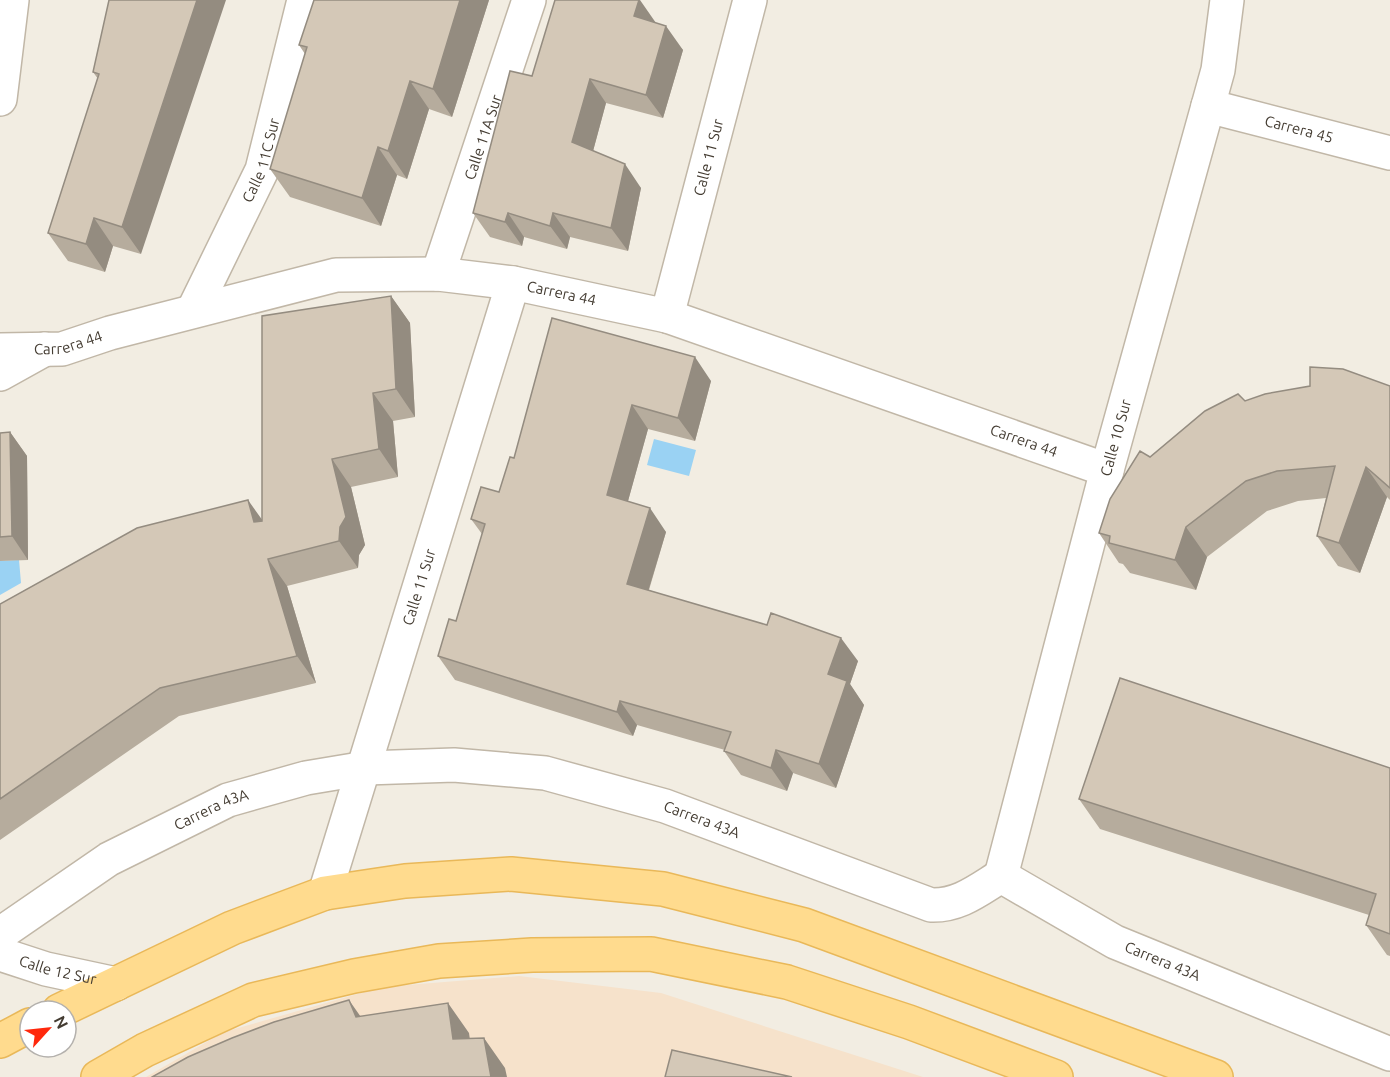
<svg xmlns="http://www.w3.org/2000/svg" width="1390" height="1077" font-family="Ubuntu,sans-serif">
<rect width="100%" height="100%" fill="#f2ede2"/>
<!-- commercial -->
<path fill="#f6e2cb" d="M 519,976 L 661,993 L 923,1077 L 146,1077 L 224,1032 L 382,987 Z"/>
<!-- water -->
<path fill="#9ad2f3" d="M 654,439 L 696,450 L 689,476 L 647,465 Z
M 19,560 L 21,583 L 0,595 L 0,561 Z"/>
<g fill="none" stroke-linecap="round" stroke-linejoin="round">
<!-- minor casing -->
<g stroke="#c1b7a7" stroke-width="36">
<g id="minor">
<path id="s1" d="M 1208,106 L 1390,153"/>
<path id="s2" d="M 438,274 L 529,0"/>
<path id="s3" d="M 193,311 L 262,170 L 304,0"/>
<path id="s4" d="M 667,316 L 750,0"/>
<path id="s5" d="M 0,350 L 62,349 L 110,333 L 336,275 L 438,274 L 513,283 L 667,316 L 1107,470"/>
<path id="s6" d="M 1001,876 L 1107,470 L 1218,70 L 1227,0"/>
<path id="s7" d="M 1001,876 L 1115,942 L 1390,1054"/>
<path id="s8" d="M 325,893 L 513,283"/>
<path id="s9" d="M 0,934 L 109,859 L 228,800 L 306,778 L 366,768 L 454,765 L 545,773 L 665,806 L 931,905 C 959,906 978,890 1001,876"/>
</g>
</g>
<!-- tertiary casing -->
<g stroke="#c1b7a7" stroke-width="36">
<g id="tertiary">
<path d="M 0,99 L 12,0"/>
<path d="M 0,374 L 45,349"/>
<path id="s10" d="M 0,954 L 46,969 L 116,984"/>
</g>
</g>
<!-- primary casing -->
<g stroke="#e9b859" stroke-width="36">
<path id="primary" d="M 59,1011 L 232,928 L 325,893 L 405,881 L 511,874 L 663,889 L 804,925 L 1216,1077
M 0,1041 L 30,1025
M 98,1077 L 145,1050 L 253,1000 L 354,976 L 439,961 L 532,955 L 651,954 L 787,982 L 909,1022 L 1056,1077"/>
</g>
<!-- minor -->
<use href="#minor" stroke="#fff" stroke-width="33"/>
<!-- tertiary -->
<use href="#tertiary" stroke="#fff" stroke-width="33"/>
<!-- primary -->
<use href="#primary" stroke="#ffdb8e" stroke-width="33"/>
</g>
<!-- wall -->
<path fill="#b6ac9d" d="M 109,0 L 141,254 L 113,246 L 105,272 L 68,261 L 48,233 L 98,79 L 93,72 Z
M 489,0 L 452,117 L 429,109 L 407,179 L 397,175 L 381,226 L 290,197 L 270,169 L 305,54 L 299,45 Z
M 656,23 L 683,50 L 663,118 L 606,103 L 593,151 L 641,188 L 628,251 L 570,237 L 567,249 L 524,237 L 522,246 L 490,237 L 473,213 L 532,76 Z
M 391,296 L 410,323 L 415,417 L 393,421 L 398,477 L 351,487 L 365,545 L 359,555 L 358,568 L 287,586 L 316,683 L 179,716 L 0,840 L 0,604 L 262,519 Z
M 552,318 L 711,381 L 695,441 L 648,429 L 628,501 L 666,532 L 649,590 L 858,661 L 850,684 L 864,705 L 836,788 L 793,773 L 787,791 L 741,775 L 724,751 L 725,750 L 637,725 L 633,736 L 455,680 L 438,656 L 456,621 L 482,534 L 471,519 L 499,492 L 514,458 Z
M 1390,386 L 1390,500 L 1387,497 L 1360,573 L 1338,566 L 1317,536 L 1326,498 L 1298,501 L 1267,511 L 1207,557 L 1196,590 L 1130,573 L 1123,564 L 1119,563 L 1099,533 L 1150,457 L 1245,401 Z
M 10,432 L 27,456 L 28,560 L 0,561 L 0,433 Z
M 1390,768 L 1390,956 L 1387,955 L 1366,925 L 1369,915 L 1100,829 L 1079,799 Z"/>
<!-- shaded-wall -->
<path fill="#948c80" d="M 197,0 L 226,0 L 141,254 L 122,227 Z
M 460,0 L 489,0 L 452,117 L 433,89 Z
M 639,0 L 640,0 L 656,23 L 651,40 L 634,16 Z
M 666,26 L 683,50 L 663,118 L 646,95 Z
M 590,79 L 606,103 L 589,166 L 572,142 Z
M 410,81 L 429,109 L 407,179 L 388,151 Z
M 378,147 L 397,175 L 381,226 L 362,198 Z
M 625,164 L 641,188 L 628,251 L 611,228 Z
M 508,213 L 524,237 L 522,246 L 505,222 Z
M 553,213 L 570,237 L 567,249 L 550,226 Z
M 94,218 L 113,246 L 105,272 L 86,244 Z
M 391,296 L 410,323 L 415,417 L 396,389 Z
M 695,357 L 711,381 L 695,441 L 678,418 Z
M 373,393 L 393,421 L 398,477 L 379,449 Z
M 632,405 L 648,429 L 623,519 L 607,495 Z
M 10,432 L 27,456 L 28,560 L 12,536 Z
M 332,459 L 351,487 L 365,545 L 359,555 L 358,568 L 339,541 Z
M 1366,467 L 1387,497 L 1360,573 L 1339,543 Z
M 248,500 L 268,528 L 254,522 Z
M 650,508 L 666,532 L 643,608 L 627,584 Z
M 1186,527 L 1207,557 L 1196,590 L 1175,560 Z
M 268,559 L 287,586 L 316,683 L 297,656 Z
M 841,638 L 858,661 L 850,684 L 864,705 L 836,788 L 819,764 L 828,674 Z
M 620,701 L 637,725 L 633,736 L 617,712 Z
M 776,750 L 793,773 L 787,791 L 771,768 Z
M 349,1000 L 370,1030 L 356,1017 Z
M 448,1003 L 469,1033 L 474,1069 L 453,1039 Z
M 484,1038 L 505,1068 L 507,1077 L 491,1077 Z"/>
<!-- building -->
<path fill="#d4c8b7" stroke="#948c80" stroke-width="1.5" d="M 109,0 L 197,0 L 122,227 L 94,218 L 86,244 L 48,233 L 99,74 L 93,72 Z
M 314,0 L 460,0 L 433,89 L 410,81 L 388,151 L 378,147 L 362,198 L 270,169 L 307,47 L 299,45 Z
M 555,0 L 639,0 L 634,16 L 666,26 L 646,95 L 590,79 L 572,142 L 625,164 L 611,228 L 553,213 L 550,226 L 508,213 L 505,222 L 473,213 L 510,71 L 532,76 Z
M 391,296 L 396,389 L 373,393 L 379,449 L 332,459 L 346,517 L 340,527 L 339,541 L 268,559 L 297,656 L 160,688 L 0,799 L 0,604 L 137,528 L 248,500 L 254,522 L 262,521 L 262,316 Z
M 552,318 L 695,357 L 678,418 L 632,405 L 607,495 L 650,508 L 627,584 L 767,625 L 771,613 L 841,638 L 828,674 L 847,681 L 819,764 L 776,750 L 771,768 L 724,751 L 731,732 L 620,701 L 617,712 L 438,656 L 449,619 L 456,621 L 485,524 L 471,519 L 481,487 L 499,492 L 510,457 L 514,458 Z
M 1310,367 L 1343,369 L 1390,386 L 1390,488 L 1366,467 L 1339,543 L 1317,536 L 1335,466 L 1277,471 L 1246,481 L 1186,527 L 1175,560 L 1109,543 L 1110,536 L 1099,533 L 1110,499 L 1140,451 L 1150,457 L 1205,411 L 1238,394 L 1245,401 L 1265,394 L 1310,386 Z
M 10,432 L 12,536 L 0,537 L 0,433 Z
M 1120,678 L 1390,768 L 1390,934 L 1366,925 L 1376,894 L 1079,799 Z
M 349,1000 L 356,1017 L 448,1003 L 453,1039 L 484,1038 L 491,1077 L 152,1077 L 188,1057 L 232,1038 L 274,1022 Z
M 672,1050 L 792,1077 L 665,1077 Z"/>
<g text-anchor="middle" stroke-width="6" stroke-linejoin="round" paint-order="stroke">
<!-- street labels -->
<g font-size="15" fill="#443c32" stroke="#fff">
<text dy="5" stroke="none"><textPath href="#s1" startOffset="94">Carrera 45</textPath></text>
<text dy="5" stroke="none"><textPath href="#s2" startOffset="144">Calle 11A Sur</textPath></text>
<text dy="5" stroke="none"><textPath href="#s4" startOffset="164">Calle 11 Sur</textPath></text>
<text dy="5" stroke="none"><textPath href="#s3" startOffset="166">Calle 11C Sur</textPath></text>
<text dy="5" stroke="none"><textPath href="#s5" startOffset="573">Carrera 44</textPath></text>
<text dy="5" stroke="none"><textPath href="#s5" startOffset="69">Carrera 44</textPath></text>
<text dy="5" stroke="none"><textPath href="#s6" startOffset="453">Calle 10 Sur</textPath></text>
<text dy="5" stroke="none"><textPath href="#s5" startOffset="1059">Carrera 44</textPath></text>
<text dy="5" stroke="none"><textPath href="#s8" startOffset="320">Calle 11 Sur</textPath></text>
<text dy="5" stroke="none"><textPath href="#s9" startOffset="246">Carrera 43A</textPath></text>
<text dy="5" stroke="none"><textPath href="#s9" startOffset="750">Carrera 43A</textPath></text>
<text dy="5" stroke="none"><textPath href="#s7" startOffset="183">Carrera 43A</textPath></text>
<text dy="5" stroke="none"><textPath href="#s10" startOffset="60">Calle 12 Sur</textPath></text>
</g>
</g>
<!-- north arrow -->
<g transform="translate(48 1029) rotate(63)"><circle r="28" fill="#ffffff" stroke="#b4b1ad" stroke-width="1.5"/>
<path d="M0-4.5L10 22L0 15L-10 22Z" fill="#ff280c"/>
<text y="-9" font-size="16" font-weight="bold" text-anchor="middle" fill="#443c32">N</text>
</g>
</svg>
